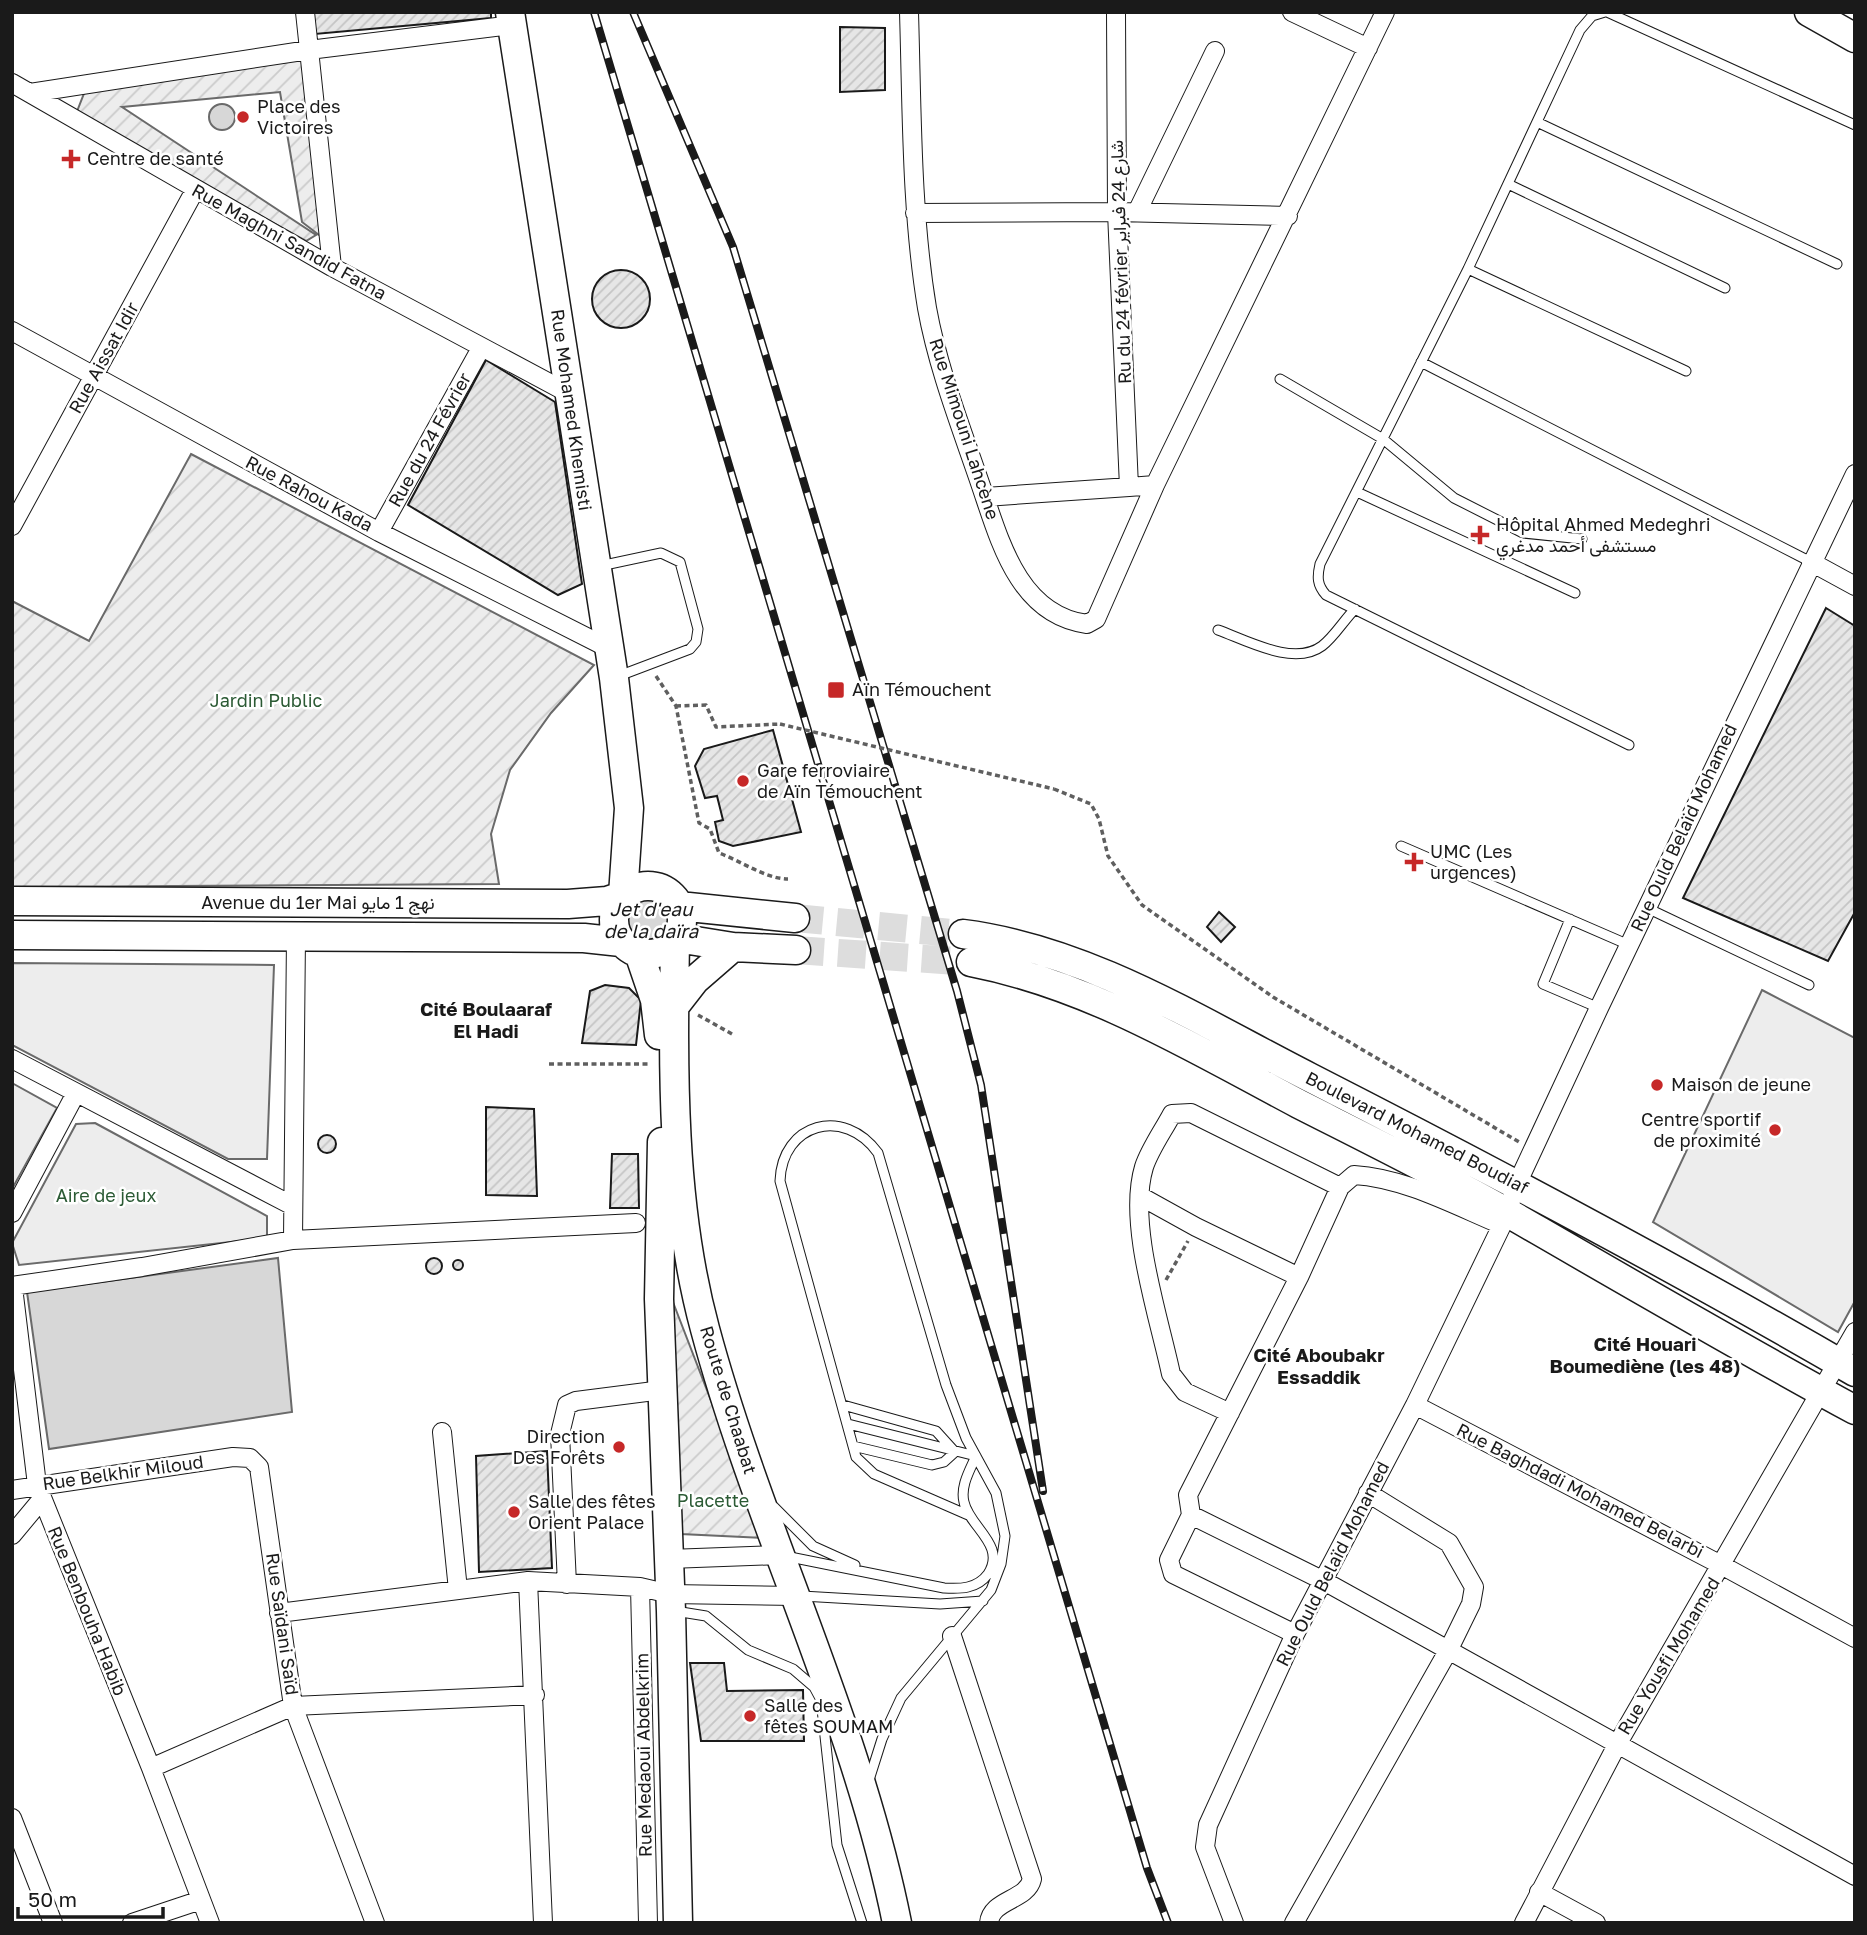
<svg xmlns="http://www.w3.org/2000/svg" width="1867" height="1935" font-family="'Golos Text',Vazirmatn,sans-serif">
<defs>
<pattern id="garden-furrows" width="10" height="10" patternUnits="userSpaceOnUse" patternTransform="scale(1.75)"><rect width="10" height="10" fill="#ededed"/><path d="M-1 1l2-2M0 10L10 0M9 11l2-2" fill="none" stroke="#cbcbcb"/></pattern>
<pattern id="building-hatch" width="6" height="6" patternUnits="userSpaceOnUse" patternTransform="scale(1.75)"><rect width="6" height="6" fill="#e6e6e6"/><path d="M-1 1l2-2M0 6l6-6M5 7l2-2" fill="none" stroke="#c5c5c5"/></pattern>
</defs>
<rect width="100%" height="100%" fill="#fff"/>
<!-- built -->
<path fill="#ededed" stroke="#6a6a6a" stroke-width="2" d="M 12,963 L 274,965 L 267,1159 L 228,1159 L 12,1045 Z
M 1762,990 L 1855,1038 L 1855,1301 L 1838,1332 L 1653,1222 Z
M 12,1083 L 57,1108 L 12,1189 Z
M 95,1123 L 267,1216 L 267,1238 L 19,1265 L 12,1243 L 76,1124 Z"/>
<!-- garden -->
<path fill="url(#garden-furrows)" stroke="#6a6a6a" stroke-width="2" d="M 305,55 L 325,233 L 319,235 L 302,222 L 280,92 L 122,107 L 316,235 L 306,241 L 76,114 L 85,91 Z
M 191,454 L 594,665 L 551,713 L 510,770 L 491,834 L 499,884 L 12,887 L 12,601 L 89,641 Z
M 671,1297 L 764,1538 L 681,1534 Z"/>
<!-- water -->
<path fill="#d7d7d7" stroke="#6a6a6a" stroke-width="2" d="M209 117a13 13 0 1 1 26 0a13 13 0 1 1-26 0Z
M625 919a26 26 0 1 1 52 0a26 26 0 1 1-52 0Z
M 278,1258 L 292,1412 L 49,1449 L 27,1292 Z"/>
<!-- building -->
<path fill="url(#building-hatch)" stroke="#1a1a1a" stroke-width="2" d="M 313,12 L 491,12 L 491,18 L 315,34 Z
M 840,27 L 885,28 L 885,90 L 840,92 Z
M592 299a29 29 0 1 1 58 0a29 29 0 1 1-58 0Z
M 486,360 L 555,402 L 582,584 L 558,595 L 408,505 Z
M 1826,608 L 1855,626 L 1855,912 L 1828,961 L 1683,898 Z
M 773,730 L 801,832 L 733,846 L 719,841 L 715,822 L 723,820 L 717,796 L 705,798 L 695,766 L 704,749 Z
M 1219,912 L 1235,927 L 1221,942 L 1207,927 Z
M 605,985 L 629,988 L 641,1000 L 636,1045 L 582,1043 L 590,991 Z
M 486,1107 L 534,1109 L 537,1196 L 486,1195 Z
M318 1144a9 9 0 1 1 18 0a9 9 0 1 1-18 0Z
M 612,1154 L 638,1154 L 639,1208 L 610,1208 Z
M426 1266a8 8 0 1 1 16 0a8 8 0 1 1-16 0Z
M453 1265a5 5 0 1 1 10 0a5 5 0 1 1-10 0Z
M 547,1451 L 552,1568 L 479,1572 L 476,1456 Z
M 690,1663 L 724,1663 L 727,1691 L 803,1690 L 804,1741 L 701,1741 Z"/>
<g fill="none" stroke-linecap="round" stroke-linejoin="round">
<!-- primary-tunnel -->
<path stroke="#ddd" stroke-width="28" stroke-dasharray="28 14" stroke-linecap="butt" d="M 795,918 L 963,934
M 796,950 L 971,962"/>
<!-- lane casing -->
<g stroke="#1a1a1a" stroke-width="11">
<path id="lane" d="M 1605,12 L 1592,16 L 1580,30 L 1468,269 L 1320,564 C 1317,577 1317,585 1326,595 L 1629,745
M 1607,12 L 1855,125
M 1539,123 L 1837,264
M 1508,184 L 1725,288
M 1468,269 L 1686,371
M 1421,362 L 1811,562
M 1280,379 L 1383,439 L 1454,498 L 1523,533 L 1582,539
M 1357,492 L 1575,593
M 600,566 L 661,553 L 680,562 L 698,629 L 696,642 L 690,649 L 616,677
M 1218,630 C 1246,640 1294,667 1322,646 C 1334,637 1344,620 1355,609
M 1401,846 L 1629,945
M 1647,908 L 1809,985
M 1570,919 L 1543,984 L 1599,1008
M 843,1405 L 936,1431 L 955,1452 L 944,1462 L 932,1465 L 853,1446
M 848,1424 L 976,1456
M 774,1507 L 813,1546 L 855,1565
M 785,1556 L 944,1588 C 960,1589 977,1589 988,1574 C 1007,1545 969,1527 964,1502 C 960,1486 970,1470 976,1456
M 802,1596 L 940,1604 L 983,1601
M 675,1611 L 706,1616 L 748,1650 L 793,1669 L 814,1687 L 821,1700 L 837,1845 L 862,1923
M 869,1780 L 882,1739 L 901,1698 L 991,1590 L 1001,1564 L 1005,1536 L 996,1493 L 966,1438 L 946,1385 L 878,1153 C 844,1106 782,1123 780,1181 L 856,1457 L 874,1474 L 968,1515"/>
</g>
<!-- street casing -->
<g stroke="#1a1a1a" stroke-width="20">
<path id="street" d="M 305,12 L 332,267
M 909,12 C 912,111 911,211 927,308 C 938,369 961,427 981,486 C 1000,542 1019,615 1087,624 L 1096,619 L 1155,485 L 1385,12
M 1116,12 L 1117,212 L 1129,487 L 1155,485
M 1292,12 L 1368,48
M 12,83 L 332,267 L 570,394
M 30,93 L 309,50 L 512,25
M 1137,212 L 1215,51
M 915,213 L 1117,212 L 1288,216
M 12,331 L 379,532 L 610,649
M 985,497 L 1129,487
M 12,526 L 195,190
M 379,532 L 481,348
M 1811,562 L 1855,586
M 12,1059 L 293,1206
M 1140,1196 L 1196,1227 L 1299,1277
M 12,1213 L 76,1093
M 293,1240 L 296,936
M 12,1286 L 142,1267 L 293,1240 L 636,1223
M 13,1287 L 37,1485 L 151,1768 L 210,1923
M 1415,1405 L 1723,1566 L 1855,1638
M 1230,1413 L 1185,1392 L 1171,1374 C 1159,1317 1127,1223 1144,1167 C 1150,1149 1163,1131 1172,1114 L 1191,1113 L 1340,1187 L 1354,1175 C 1405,1178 1456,1206 1502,1225
M 442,1432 L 458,1590
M 12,1490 L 233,1457 L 250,1458 L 259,1467 L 293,1706 L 375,1923
M 1191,1515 L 1322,1580 L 1855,1876
M 12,1535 L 42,1499
M 669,1559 L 780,1555
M 528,1581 L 543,1923
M 567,1584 L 560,1434 L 567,1405 L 576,1401 L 662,1390
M 640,1587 L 648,1923
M 279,1613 L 528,1581 L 640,1587 L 670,1594 L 796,1596
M 1295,1634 L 1173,1574 L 1169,1560 L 1191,1515 L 1188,1495 L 1299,1277 L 1340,1187
M 952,1636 L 1032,1879 C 1027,1901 991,1899 989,1923
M 151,1768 L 293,1706 L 535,1695
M 12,1818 L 53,1923
M 1539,1892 L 1596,1923
M 132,1923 L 201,1900
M 1234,1923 L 1205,1847 L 1208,1825 L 1295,1634 L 1415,1405 L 1502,1225 L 1517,1184 L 1599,1008 L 1855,474
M 1294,1923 L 1448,1651 L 1471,1604 L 1474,1587 L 1449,1543 L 1368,1493
M 1524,1923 L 1618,1743 L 1855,1332"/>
</g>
<!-- primary casing -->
<g stroke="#1a1a1a" stroke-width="31">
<path id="primary" d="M 510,12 L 614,678 L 629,808 L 623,895
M 1809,12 L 1855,38
M614 920a34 34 0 1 1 68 0a34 34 0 1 1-68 0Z
M 12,901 L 568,904 L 607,901 L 622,896
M 679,906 L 795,918
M 963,934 C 1088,950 1199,1021 1309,1077 C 1493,1171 1676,1268 1855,1372
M 12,935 L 584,938 L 621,942
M 677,938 L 733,947 L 796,950
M 675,940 C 673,1069 671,1204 705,1329 C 759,1530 856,1718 897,1923
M 639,953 L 655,1000 L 659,1035
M 971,962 C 1090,985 1193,1048 1299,1104 C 1370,1140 1441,1175 1510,1214 C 1624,1280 1739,1347 1855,1410
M 674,1007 L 695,980 L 733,947
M 662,1142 L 659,1299 L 671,1611 L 678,1923"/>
</g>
<!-- path -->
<path stroke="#5f5f5f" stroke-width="3.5" stroke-dasharray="5 3.5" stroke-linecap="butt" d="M 656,676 L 676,706 L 699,823 L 710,829 L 719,853 C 741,861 766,879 788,879
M 676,706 L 706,705 L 716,727 L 780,724
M 1054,789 L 1091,804 L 1099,819 L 1108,856 L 1142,905 L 1273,997 L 1519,1142
M 698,1015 L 732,1034
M 549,1064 L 651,1064
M 1166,1280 L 1188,1241"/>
<!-- lane -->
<use href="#lane" stroke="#fff" stroke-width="9"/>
<!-- street -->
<use href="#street" stroke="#fff" stroke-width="18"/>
<!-- primary -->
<use href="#primary" stroke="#fff" stroke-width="28"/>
<!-- rail casing -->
<g stroke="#1a1a1a" stroke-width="8">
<path id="rail" d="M 594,12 L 1147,1868 L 1168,1923
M 633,12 L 733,247 L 957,991 L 981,1085 L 1043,1491"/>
</g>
<!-- rail -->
<use href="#rail" stroke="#fff" stroke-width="5" stroke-dasharray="16" stroke-linecap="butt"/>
<!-- path-bridge -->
<path stroke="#5f5f5f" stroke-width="3.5" stroke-dasharray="5 3.5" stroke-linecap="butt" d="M 780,724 L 1054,789"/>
</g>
<!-- markers -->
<g fill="#c62828" stroke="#fff" stroke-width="2.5">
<circle cx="243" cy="117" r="7"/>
<path d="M67.5 148.5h7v7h7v7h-7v7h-7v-7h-7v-7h7z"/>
<path d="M1476.5 524.5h7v7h7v7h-7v7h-7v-7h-7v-7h7z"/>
<rect x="827" y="681" width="18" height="18" rx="3.5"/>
<circle cx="743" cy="781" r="7"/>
<path d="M1410.5 851.5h7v7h7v7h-7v7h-7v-7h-7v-7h7z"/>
<circle cx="1657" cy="1085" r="7"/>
<circle cx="1775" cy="1130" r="7"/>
<circle cx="619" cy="1447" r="7"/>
<circle cx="514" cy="1512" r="7"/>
<circle cx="750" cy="1716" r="7"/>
</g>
<g text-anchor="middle" stroke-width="5" stroke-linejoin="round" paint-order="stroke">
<!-- poi labels -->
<g font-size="18" fill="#1a1a1a" stroke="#fff" text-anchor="start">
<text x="257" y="113">Place des<tspan x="257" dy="21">Victoires</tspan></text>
<text x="87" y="165">Centre de santé</text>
<text x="1496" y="531">Hôpital Ahmed Medeghri<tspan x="1496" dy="21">مستشفى أحمد مدغري</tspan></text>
<text x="852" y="696">Aïn Témouchent</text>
<text x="757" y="777">Gare ferroviaire<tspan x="757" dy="21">de Aïn Témouchent</tspan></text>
<text x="1430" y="858">UMC (Les<tspan x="1430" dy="21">urgences)</tspan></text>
<text x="1671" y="1091">Maison de jeune</text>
<text x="1761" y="1126" text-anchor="end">Centre sportif<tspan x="1761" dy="21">de proximité</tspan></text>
<text x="605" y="1443" text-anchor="end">Direction<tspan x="605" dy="21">Des Forêts</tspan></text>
<text x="528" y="1508">Salle des fêtes<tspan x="528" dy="21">Orient Palace</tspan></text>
<text x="764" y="1712">Salle des<tspan x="764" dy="21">fêtes SOUMAM</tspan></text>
</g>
<!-- street labels -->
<g font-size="18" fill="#1a1a1a" stroke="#fff">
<text transform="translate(289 242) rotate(29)" y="6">Rue Maghni Sandid Fatna</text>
<text transform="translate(1121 262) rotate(-92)" y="6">Ru du 24 février شارع 24 فبراير</text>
<text transform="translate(104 358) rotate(-61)" y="6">Rue Aissat Idir</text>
<text transform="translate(571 410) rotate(82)" y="6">Rue Mohamed Khemisti</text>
<text transform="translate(964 429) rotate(72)" y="6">Rue Mimouni Lahcène</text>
<text transform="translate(430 440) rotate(-61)" y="6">Rue du 24 Février</text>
<text transform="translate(309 494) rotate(28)" y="6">Rue Rahou Kada</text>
<text transform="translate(1684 828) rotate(-65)" y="6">Rue Ould Belaïd Mohamed</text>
<text x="318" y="909">Avenue du 1er Mai نهج 1 مايو</text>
<text transform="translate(1417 1133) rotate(27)" y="6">Boulevard Mohamed Boudiaf</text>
<text transform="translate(728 1400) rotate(73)" y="6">Route de Chaabat</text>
<text transform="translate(123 1473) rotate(-8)" y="6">Rue Belkhir Miloud</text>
<text transform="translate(1580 1491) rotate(27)" y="6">Rue Baghdadi Mohamed Belarbi</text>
<text transform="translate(1333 1564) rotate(-63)" y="6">Rue Ould Belaïd Mohamed</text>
<text transform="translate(87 1611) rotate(68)" y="6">Rue Benbouha Habib</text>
<text transform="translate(282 1624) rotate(82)" y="6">Rue Saïdani Saïd</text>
<text transform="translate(1669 1656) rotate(-59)" y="6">Rue Yousfi Mohamed</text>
<text transform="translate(644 1755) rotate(-91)" y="6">Rue Medaoui Abdelkrim</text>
</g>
<!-- park labels -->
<g font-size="18" fill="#2b5a34" stroke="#fff">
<text x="266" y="707">Jardin Public</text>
<text x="106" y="1202">Aire de jeux</text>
<text x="713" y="1507">Placette</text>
</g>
<!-- water labels -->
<g font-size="19" font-style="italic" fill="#1a1a1a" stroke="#fff">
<text x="651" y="916">Jet d'eau<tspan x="651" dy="22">de la daïra</tspan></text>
</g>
<!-- neighbourhood labels -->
<g font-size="19" font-weight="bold" fill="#1a1a1a" stroke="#fff">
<text x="486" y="1016">Cité Boulaaraf<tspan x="486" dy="22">El Hadi</tspan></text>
<text x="1645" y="1351">Cité Houari<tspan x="1645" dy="22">Boumediène (les 48)</tspan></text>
<text x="1319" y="1362">Cité Aboubakr<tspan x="1319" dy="22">Essaddik</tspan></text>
</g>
</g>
<!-- border -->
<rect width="1867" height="1935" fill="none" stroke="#1a1a1a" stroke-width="28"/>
<!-- scale -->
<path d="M18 1907v10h145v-10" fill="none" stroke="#1a1a1a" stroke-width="3.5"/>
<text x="28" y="1907" font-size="21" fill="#1a1a1a" stroke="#ffffff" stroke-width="5" paint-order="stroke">50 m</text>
</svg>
